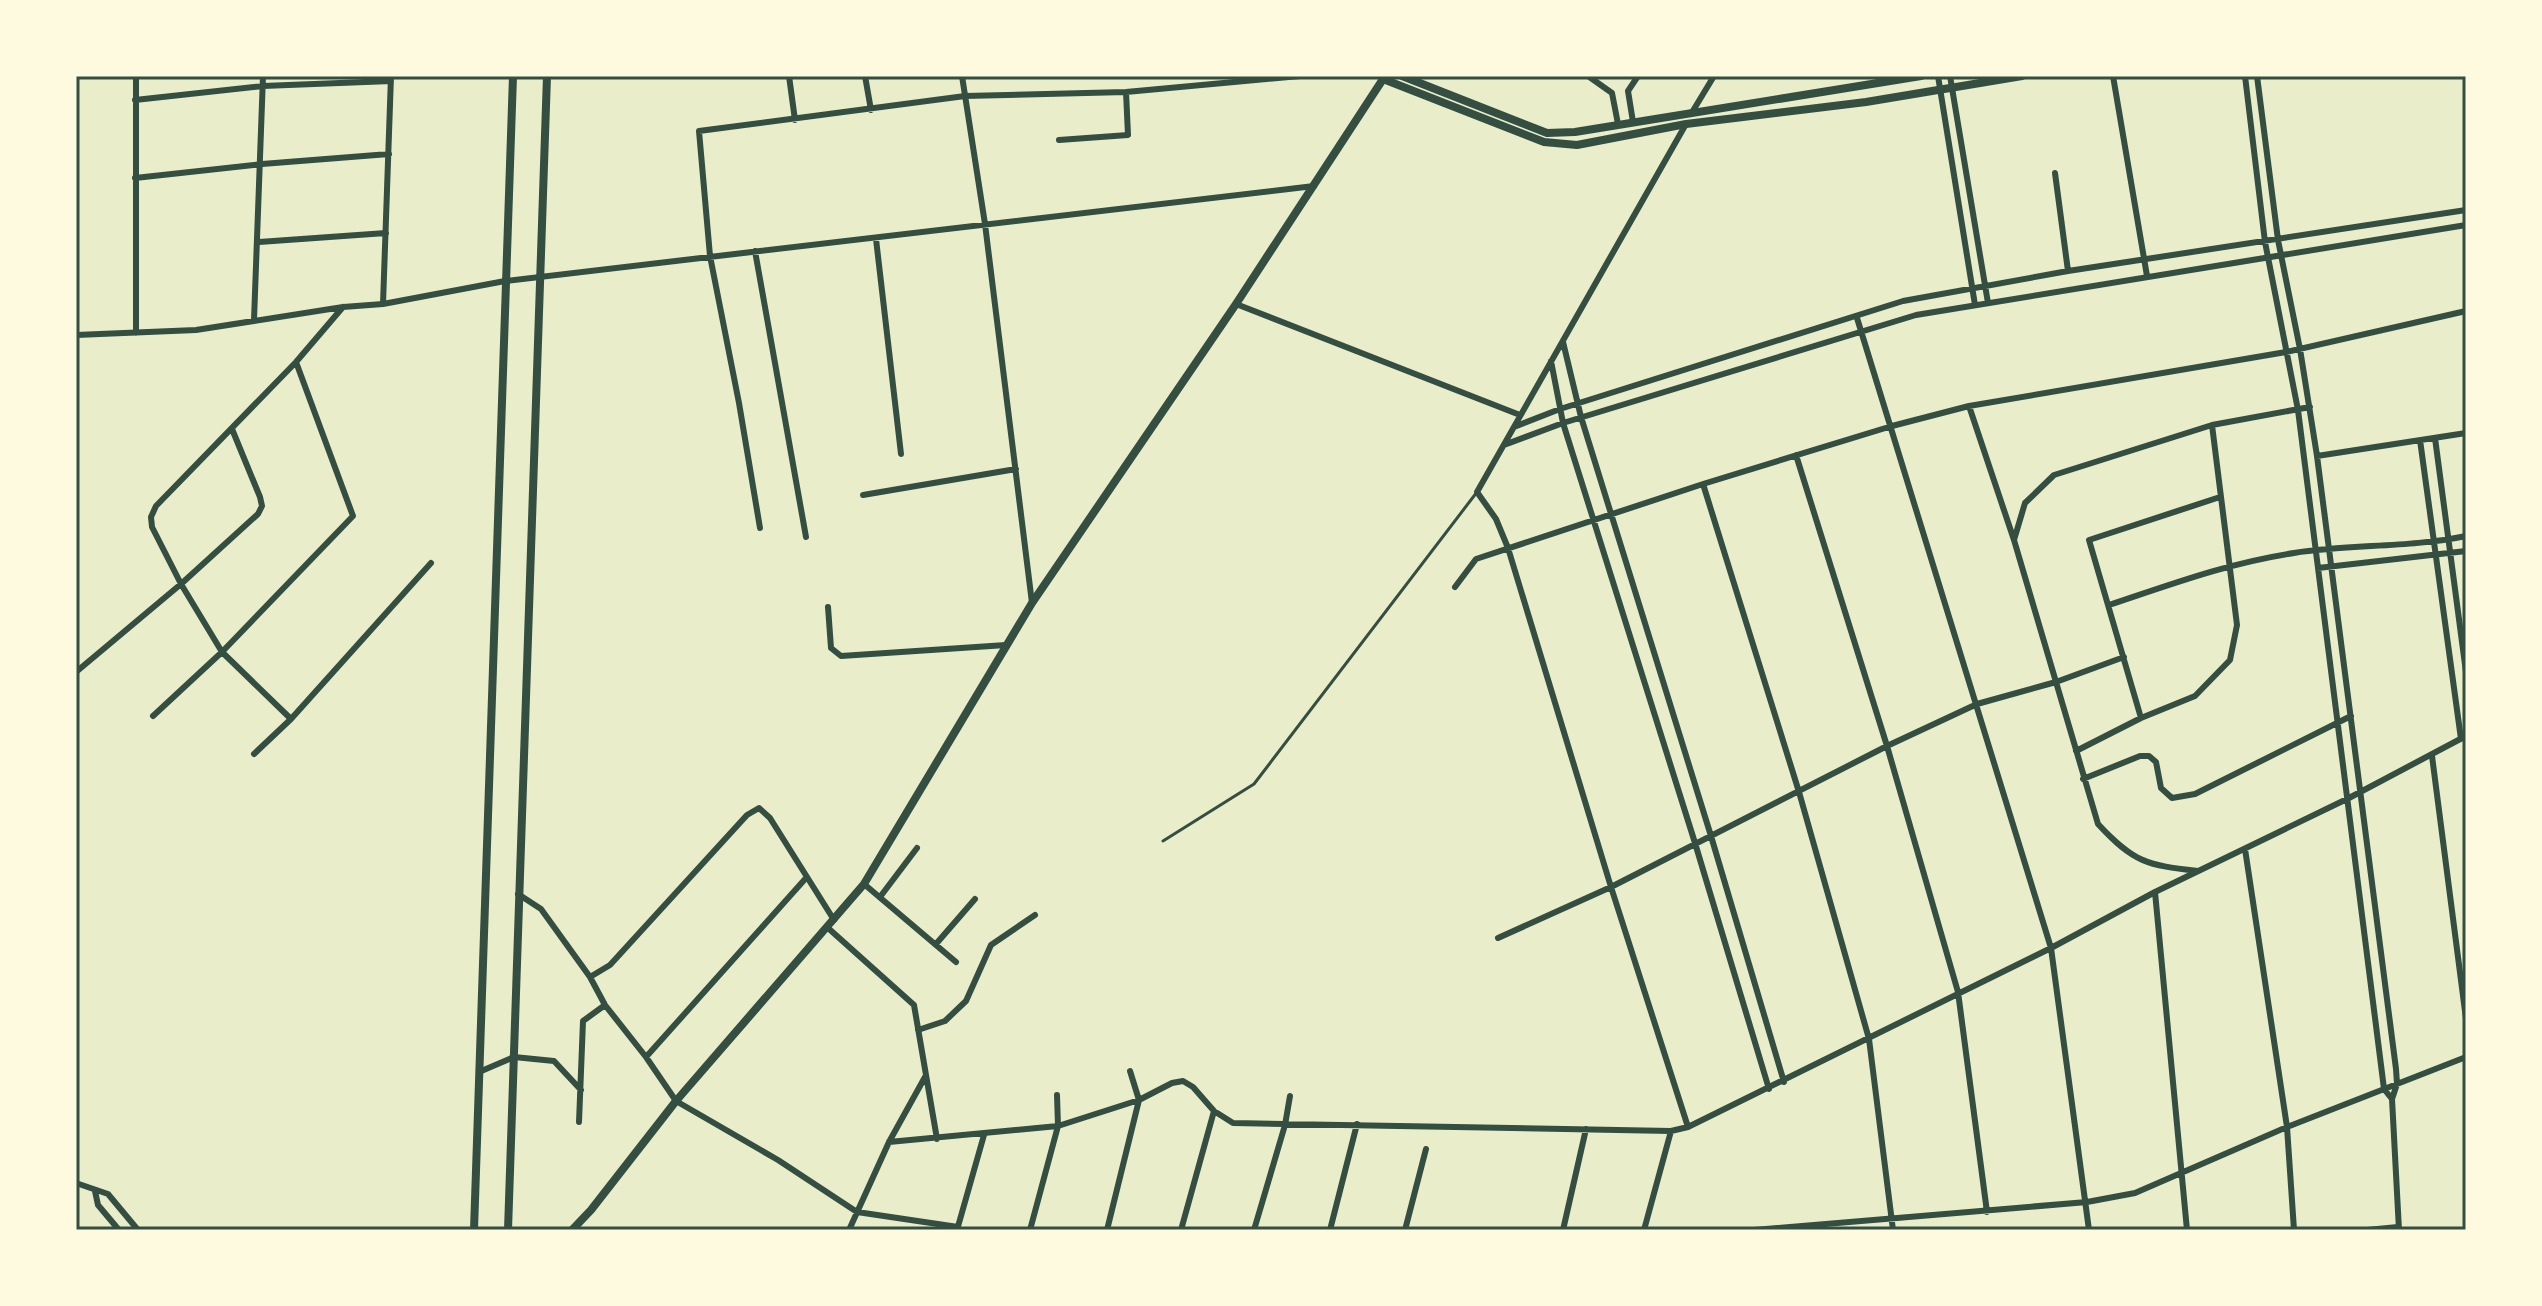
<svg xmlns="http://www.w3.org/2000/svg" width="2542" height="1306" font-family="'Fira Sans Condensed',sans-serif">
<rect width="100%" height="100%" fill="#e9edc9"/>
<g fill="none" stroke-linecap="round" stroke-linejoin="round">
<!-- service -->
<path stroke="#344e41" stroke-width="3" d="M 1163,841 L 1254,784 L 1477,492"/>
<!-- minor -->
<path stroke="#344e41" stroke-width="6" d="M 789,76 L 795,120
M 865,76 L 871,110
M 962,76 L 985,224 L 1032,603
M 1588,76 L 1612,93 L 1618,124
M 1938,76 L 1975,305
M 1950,76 L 1988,303
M 2113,76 L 2147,276
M 2245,76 L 2265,242 L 2298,410 L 2382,1073 L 2384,1089 L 2392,1099
M 2257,76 L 2278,240 L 2300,349 L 2317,456 L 2396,1069 L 2397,1084 L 2392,1099 L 2399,1230
M 135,100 L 263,86 L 391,81
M 1691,114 L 1714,76
M 1633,122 L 1628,91 L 1638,76
M 1686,124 L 1477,492 L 1496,519 L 1508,548 L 1611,887 L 1688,1127
M 1059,140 L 1128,135 L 1126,92
M 2055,173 L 2068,271
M 135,178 L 262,164 L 389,154
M 876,239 L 901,454
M 259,242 L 386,233
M 755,251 L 806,537
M 383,304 L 391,76
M 1236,304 L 1520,415
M 1857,318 L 2051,948 L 2089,1230
M 254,320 L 263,76
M 136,333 L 136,76
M 76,335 L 196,330 L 343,307 L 383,304 L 505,281 L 1314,186
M 1563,342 L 1581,417 L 1711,836 L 1784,1082
M 1551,361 L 1563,423 L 1695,843 L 1769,1089
M 1969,406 L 2014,540 L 2098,824 C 2134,863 2147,865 2198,871
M 1514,427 L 1560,409 L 1903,301 L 2068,271 L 2466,210
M 2435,438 L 2466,672
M 2420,440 L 2461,739
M 1504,445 L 1563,423 L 1916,315 L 2466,225
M 1796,455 L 1887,746 L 1958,992 L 1987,1212
M 2317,456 L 2466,433
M 1703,484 L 1799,792 L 1869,1039 L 1893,1230
M 863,495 L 1016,469
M 760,528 L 739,403 L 710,256 L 699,131 L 965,96 L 1126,92 L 1300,76
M 2014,540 L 2025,503 L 2054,475 L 2212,425 L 2310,407
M 2318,568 L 2466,551
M 1455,587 L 1476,559 L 1703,484 L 1892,426 L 1969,406 L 2286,352 L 2466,311
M 2109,605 C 2172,584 2228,563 2294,553 C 2351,544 2409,548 2466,536
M 828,607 L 831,648 L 841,656 L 1006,645
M 76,672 L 181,584 L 258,514 L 262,506 L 260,497 L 232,429
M 153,716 L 222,652 L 353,516 L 296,362
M 2141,718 L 2089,540 L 2220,497
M 291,719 L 222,652 L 181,584 L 152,527 L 151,517 L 156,506 L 296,362 L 343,307
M 2076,751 L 2141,718 L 2195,696 L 2230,660 L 2237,625 L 2212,425
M 254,754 L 291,719 L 431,563
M 2432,756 L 2466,1019
M 2083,779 L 2140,756 L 2149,756 L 2156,762 L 2161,788 L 2172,798 L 2195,794 L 2351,716
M 2245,849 L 2287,1127 L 2294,1230
M 864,884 L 956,962
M 2155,892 L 2187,1230
M 518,894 L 541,909 L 590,977 L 605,1005 L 646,1057 L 676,1101 L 778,1160 L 857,1212 L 958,1227
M 880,897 L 917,848
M 828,928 L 914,1005 L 937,1139
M 1498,938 L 1611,887 L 1887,746 L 1977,704 L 2056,682 L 2124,657
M 936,944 L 975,899
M 590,977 L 610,965 L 747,815 L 759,808 L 770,818 L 834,920
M 918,1030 L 945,1021 L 966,1001 L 991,945 L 1035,915
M 646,1057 L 806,878
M 1130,1071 L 1139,1100
M 479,1072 L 514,1057 L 554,1061 L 581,1090
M 579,1122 L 583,1021 L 605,1005
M 889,1142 L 1058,1126 L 1139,1100 L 1172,1083 L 1183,1081 L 1193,1087 L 1214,1111 L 1233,1123 L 1671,1131 L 1688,1127 L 2051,948 L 2155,892 L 2349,798 L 2466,736
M 76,1183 L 108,1194 L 138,1230
M 95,1191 L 98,1205 L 119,1230
M 849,1230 L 889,1142 L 925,1077
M 957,1230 L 984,1135
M 1030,1230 L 1058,1126 L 1057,1095
M 1107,1230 L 1139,1100
M 1181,1230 L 1214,1111
M 1254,1230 L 1285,1125 L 1290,1096
M 1330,1230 L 1357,1124
M 1405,1230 L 1426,1149
M 1563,1230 L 1586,1129
M 1644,1230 L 1671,1131
M 1754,1230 L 2087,1202 L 2135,1193 L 2287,1127 L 2466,1057
M 2367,1230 L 2398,1227"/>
<!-- tertiary -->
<path stroke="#344e41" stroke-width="8" d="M 1402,76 L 1547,133 L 1575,132 L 1921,76
M 1383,79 L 1544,142 L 1577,145 L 1686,124 L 1866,102 L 2022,76
M 474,1230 L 513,76
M 508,1230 L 547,76
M 572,1230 L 591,1210 L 676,1101 L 864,884 L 1032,603 L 1236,304 L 1385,76"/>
</g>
<!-- border -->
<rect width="2542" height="1306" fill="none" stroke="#fefae0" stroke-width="156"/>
<rect x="78" y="78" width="2386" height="1150" fill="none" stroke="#344e41" stroke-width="3"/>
</svg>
